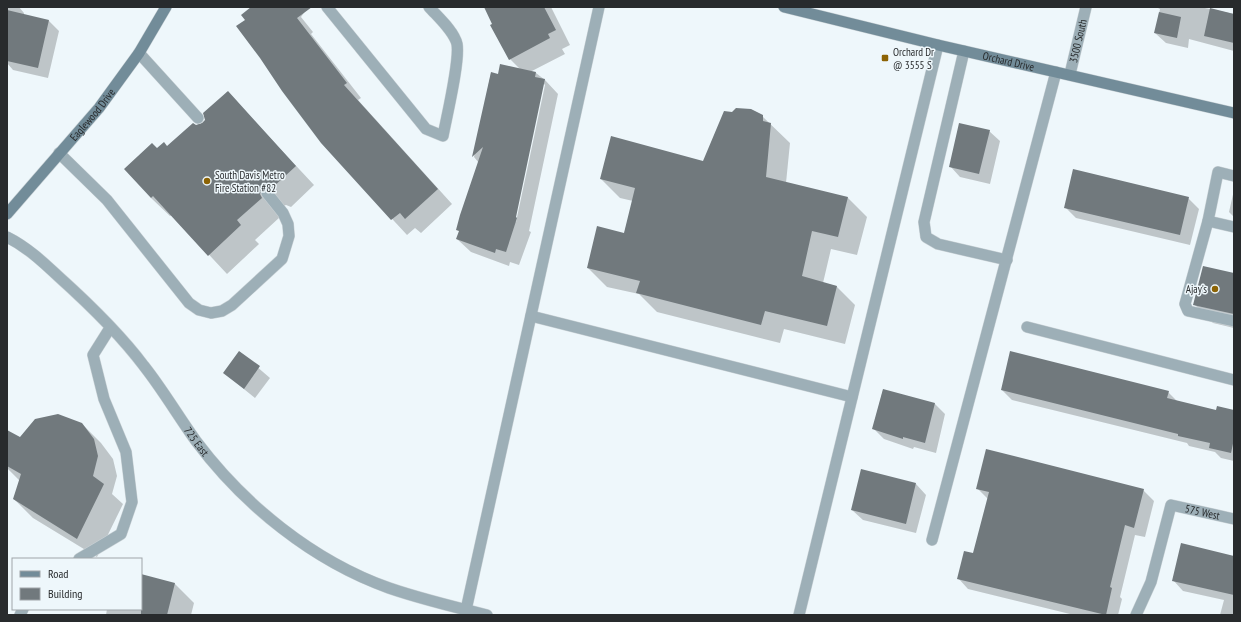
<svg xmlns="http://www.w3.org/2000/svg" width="1241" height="622" font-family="'PT Sans Narrow',sans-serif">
<rect width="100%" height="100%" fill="#eef7fb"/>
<!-- shadow -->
<path fill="#0003" fill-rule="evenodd" d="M 7,7 L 19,7 L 24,13 L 24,15 L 49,21 L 59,31 L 48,78 L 13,70 L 7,63 Z
M 253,7 L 308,7 L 301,17 L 313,32 L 311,34 L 361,98 L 358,100 L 452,204 L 421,233 L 415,228 L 407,235 L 321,142 L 246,20 Z
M 485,7 L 551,7 L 570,45 L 562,49 L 565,54 L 530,72 L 536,73 L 545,80 L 558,94 L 529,231 L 531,232 L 519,265 L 510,262 L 509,266 L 471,252 L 457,239 L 479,163 L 474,157 L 491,73 L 498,75 L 520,69 L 510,59 ZM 543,83 L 545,85 L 516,222 L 514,222 Z
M 1156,7 L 1200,7 L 1234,14 L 1234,51 L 1189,39 L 1188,48 L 1166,43 L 1155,33 L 1160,9 Z
M 227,92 L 314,185 L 291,207 L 286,205 L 281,207 L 280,217 L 255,240 L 259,244 L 227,274 L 172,215 L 170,216 L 151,198 L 157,150 L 167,147 L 196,126 L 203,124 Z
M 762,116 L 790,143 L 786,183 L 848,198 L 867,217 L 857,255 L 831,249 L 823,283 L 836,286 L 855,305 L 845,344 L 784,329 L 780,343 L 657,312 L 639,294 L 607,287 L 588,268 L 624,234 L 633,201 L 620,198 L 601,179 L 704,162 Z
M 989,131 L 1000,141 L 990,184 L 960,177 L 950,166 Z
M 1234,190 L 1234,217 L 1229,212 Z
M 1188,198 L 1199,209 L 1190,245 L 1076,218 L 1065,207 Z
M 1234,274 L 1234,328 L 1213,323 L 1194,304 Z
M 240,352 L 270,378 L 255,398 L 224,373 Z
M 883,390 L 935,404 L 945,414 L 936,453 L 914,447 L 913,449 L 884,439 L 873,428 Z
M 1002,390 L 1168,392 L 1178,402 L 1217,411 L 1234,411 L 1234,461 L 1221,458 L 1215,452 L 1189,446 L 1187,443 L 1012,400 Z
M 82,424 L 101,443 L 113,459 L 117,476 L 112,494 L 123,504 L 97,557 L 33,518 L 14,499 L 20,481 L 7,468 L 7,443 L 20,438 Z
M 916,484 L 926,495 L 916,533 L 863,520 L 852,510 Z
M 977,488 L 1143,490 L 1154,501 L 1145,537 L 1135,535 L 1120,597 L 1122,599 L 1118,615 L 1074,615 L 968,589 L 958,578 L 974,555 L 988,499 Z
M 1234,557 L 1234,615 L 1220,615 L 1224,600 L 1183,591 L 1173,580 Z
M 141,575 L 175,584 L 194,603 L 191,615 L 106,615 L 107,609 L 141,609 Z"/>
<!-- building -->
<path fill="#71797d" d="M 251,7 L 312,7 L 297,18 L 347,83 L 344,85 L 438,189 L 405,219 L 400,213 L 391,220 L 321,143 L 282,91 L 260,58 L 236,26 L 245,20 L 241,15 Z
M 484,7 L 544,7 L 556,30 L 548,34 L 550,38 L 509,60 L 490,25 L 492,24 Z
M 1210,8 L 1234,14 L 1234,43 L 1204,36 Z
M 7,10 L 49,20 L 38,68 L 7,61 Z
M 1159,12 L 1181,17 L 1177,38 L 1154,33 Z
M 500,64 L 536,72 L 535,77 L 545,79 L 516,217 L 517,218 L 506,252 L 496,249 L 495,253 L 456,239 L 459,231 L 456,230 L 460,215 L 483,147 L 472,157 L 491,72 L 498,74 Z
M 228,91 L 296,166 L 272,188 L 266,186 L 262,188 L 260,194 L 262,198 L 237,220 L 241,225 L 208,256 L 153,196 L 151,198 L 124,169 L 152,143 L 157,148 L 164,142 L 167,146 L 193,123 L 196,125 L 202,123 L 205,120 L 203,113 Z
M 736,108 L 751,109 L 763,115 L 763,121 L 771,123 L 766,177 L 848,197 L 838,237 L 812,231 L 802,276 L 837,286 L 827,326 L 765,311 L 761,325 L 636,293 L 640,281 L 587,268 L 597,226 L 624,233 L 635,188 L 600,179 L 611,136 L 703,161 L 724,111 L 732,112 Z
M 959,123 L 990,130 L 979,174 L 949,167 Z
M 1073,169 L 1189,197 L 1180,235 L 1064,208 Z
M 1203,266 L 1234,273 L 1234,314 L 1193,305 Z
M 239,351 L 260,366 L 244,389 L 223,373 Z
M 1010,351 L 1169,391 L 1167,398 L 1216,410 L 1217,406 L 1234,410 L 1234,439 L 1231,453 L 1209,448 L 1210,443 L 1178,436 L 1178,434 L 1001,390 Z
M 883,389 L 935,403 L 925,443 L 903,437 L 903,439 L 872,429 Z
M 58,414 L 82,423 L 94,439 L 98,456 L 93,476 L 104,484 L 77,539 L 13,499 L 21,474 L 7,466 L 7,430 L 20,437 L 35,419 Z
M 986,449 L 1144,489 L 1134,528 L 1125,525 L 1110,587 L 1112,588 L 1106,615 L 957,579 L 964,551 L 973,553 L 989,492 L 976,489 Z
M 861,469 L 916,483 L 906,524 L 851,510 Z
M 1181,543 L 1234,556 L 1234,595 L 1172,581 Z
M 141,574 L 175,583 L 167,615 L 141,615 Z"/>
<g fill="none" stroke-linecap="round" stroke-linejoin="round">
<!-- service casing -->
<g stroke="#cad2d6" stroke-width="12">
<g id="service">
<path d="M 327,7 L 426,129 L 443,136 C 447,115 460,61 457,44 C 454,31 438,17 429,7"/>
<path d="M 964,51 L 924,222 L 926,237 L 938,244 L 1007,260"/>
<path d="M 139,53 L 198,118"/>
<path d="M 59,153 L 107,200 L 189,303 L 199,310 L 211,313 L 222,311 L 232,305 L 282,259 L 289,236 L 288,224 L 283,213 L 267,193"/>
<path d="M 1234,176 L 1218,172 L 1208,221 L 1234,227"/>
<path d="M 1208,221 L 1185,304 L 1188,311 L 1234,321"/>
<path d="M 531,316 L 852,397"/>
<path d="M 1027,327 L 1234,380"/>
<path d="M 932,540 L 1056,72"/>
<path d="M 79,559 L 121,534 L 132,502 L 126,452 L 104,399 L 93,355 L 110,328"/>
<path d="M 466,610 L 599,7"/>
<path d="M 20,615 L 23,609"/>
<path d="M 799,615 L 938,45"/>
<path id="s1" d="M 1136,615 L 1151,582 L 1171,505 L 1234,519"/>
</g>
</g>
<!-- minor casing -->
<g stroke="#cad2d6" stroke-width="12">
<g id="minor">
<path id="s2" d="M 1070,74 L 1086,7"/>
<path id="s3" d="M 7,237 C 27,247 43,262 59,277 C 89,304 120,334 144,366 C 163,390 178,416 196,441 C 244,505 313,561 389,588 C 421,599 454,607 487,615"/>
</g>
</g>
<!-- secondary casing -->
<g stroke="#cad2d6" stroke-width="12">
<g id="secondary">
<path id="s4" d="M 784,7 L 938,45 L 1234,113"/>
<path id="s5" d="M 7,214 L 99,108 L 139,53 L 166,7"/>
</g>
</g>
<!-- service -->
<use href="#service" stroke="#9dafb7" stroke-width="11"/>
<!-- minor -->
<use href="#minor" stroke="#9dafb7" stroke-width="11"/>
<!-- secondary -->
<use href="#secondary" stroke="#728c99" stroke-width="11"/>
</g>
<!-- markers -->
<g fill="#8c6305" stroke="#eef7fb" stroke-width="1.5">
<rect x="881" y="54" width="8" height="8" rx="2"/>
<circle cx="207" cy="181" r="4"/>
<circle cx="1215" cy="289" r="4"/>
</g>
<g text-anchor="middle" stroke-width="3" stroke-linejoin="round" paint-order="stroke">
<!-- street labels -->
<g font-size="11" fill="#282b2d" stroke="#eef7fb">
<text dy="4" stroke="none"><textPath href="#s2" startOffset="34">3500 South</textPath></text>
<text dy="4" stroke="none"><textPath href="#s4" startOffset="231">Orchard Drive</textPath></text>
<text dy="4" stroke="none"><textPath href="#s5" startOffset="131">Eaglewood Drive</textPath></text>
<text dy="4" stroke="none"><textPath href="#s3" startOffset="281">725 East</textPath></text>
<text dy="4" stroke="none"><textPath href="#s1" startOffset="148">575 West</textPath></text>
</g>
<!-- poi labels -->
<g font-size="11" fill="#282b2d" stroke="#eef7fb" text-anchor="start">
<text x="893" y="56">Orchard Dr<tspan x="893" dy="13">@ 3555 S</tspan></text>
<text x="215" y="179">South Davis Metro<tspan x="215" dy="13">Fire Station #82</tspan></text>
<text x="1207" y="293" text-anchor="end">Ajay's</text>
</g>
</g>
<!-- border -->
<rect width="1241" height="622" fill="none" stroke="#282b2d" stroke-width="16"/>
<!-- legend -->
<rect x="12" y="558" width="130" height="52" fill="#eef7fb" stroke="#9fa5a9"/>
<rect x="20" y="571" width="20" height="6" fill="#728c99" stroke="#9fa5a9"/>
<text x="48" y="578" font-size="12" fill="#282b2d">Road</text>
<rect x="20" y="588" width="20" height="12" fill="#71797d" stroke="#9fa5a9"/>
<text x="48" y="598" font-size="12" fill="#282b2d">Building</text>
</svg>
